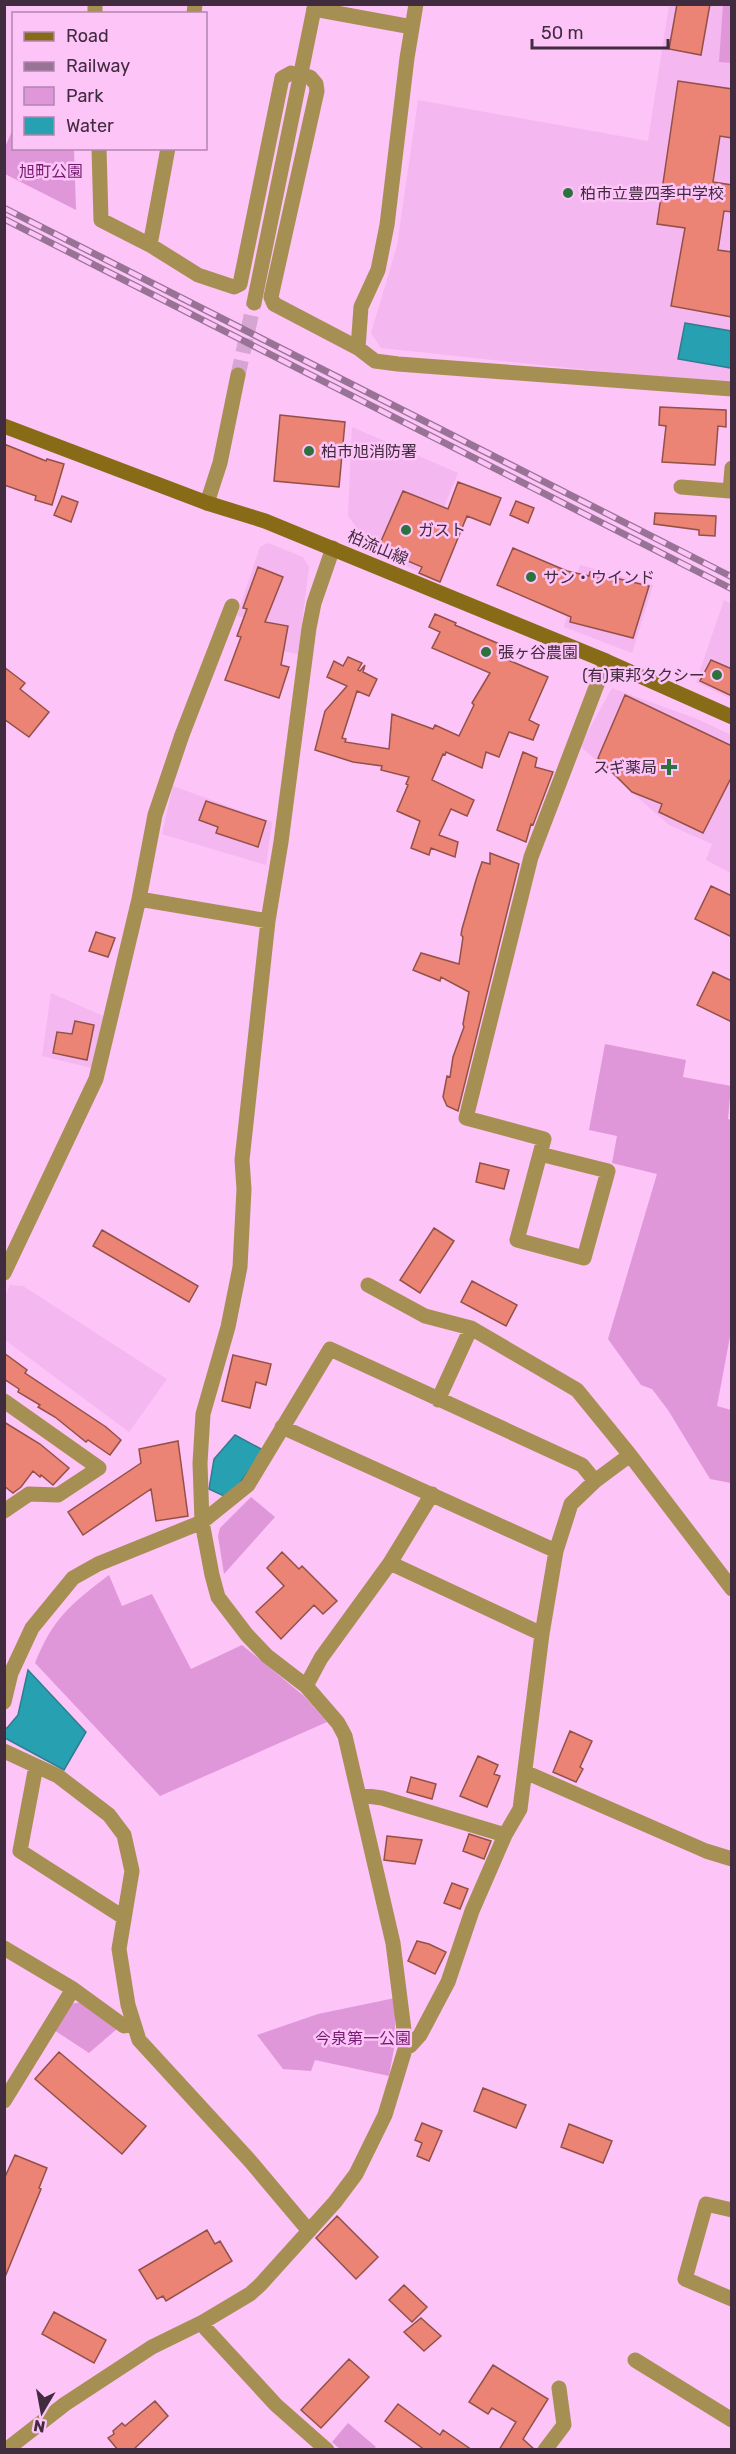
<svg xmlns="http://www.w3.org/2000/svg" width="736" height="2454" font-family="Rubik,'Noto Sans JP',sans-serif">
<rect width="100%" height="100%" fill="#fcc4f7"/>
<!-- built -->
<path fill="#f4b7ef" d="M 669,5 L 731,5 L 731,385 L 381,348 L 371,333 L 397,246 L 418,100 L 648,141 Z
M 352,427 L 458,473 L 418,571 L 376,554 L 348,516 Z
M 268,543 L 303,557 L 309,567 L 298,654 L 266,648 L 271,623 L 237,616 L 260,547 Z
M 580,565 L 653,585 L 632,653 L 564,627 Z
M 724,600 L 731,604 L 731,699 L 696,682 Z
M 612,688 L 697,719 L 731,735 L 731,873 L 706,860 L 712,844 L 669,825 L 580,746 Z
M 173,786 L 272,822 L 266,865 L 162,834 Z
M 51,993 L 103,1016 L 92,1068 L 42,1056 Z
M 10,1285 L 23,1286 L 167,1379 L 129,1432 L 5,1340 L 5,1297 Z"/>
<!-- green -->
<path fill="#df97da" d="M 723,5 L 731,5 L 731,63 L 719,62 Z
M 13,129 L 14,148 L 74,149 L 76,210 L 5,174 L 5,147 Z
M 605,1044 L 686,1060 L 683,1077 L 731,1086 L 728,1119 L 732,1120 L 731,1331 L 717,1406 L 731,1410 L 731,1483 L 710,1479 L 668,1410 L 652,1389 L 641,1385 L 608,1339 L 657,1174 L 612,1163 L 617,1136 L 589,1130 Z
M 251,1497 L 275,1517 L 224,1574 L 218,1536 L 220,1528 Z
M 109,1575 L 122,1606 L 152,1594 L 191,1669 L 242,1645 L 304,1696 L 327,1722 L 160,1796 L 35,1663 C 53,1618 71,1604 109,1575 Z
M 395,1998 L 395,2043 L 389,2076 L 315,2060 L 311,2071 L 283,2069 L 257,2035 L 318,2014 Z
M 84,2002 L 118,2028 L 89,2053 L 54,2030 L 69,2004 Z
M 348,2423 L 376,2447 L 373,2449 L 340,2449 L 332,2442 Z"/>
<!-- water -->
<path fill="#27a0b1" stroke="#2f7d8f" stroke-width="1.5" d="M 685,323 L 731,331 L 731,368 L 678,359 Z
M 235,1435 L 263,1450 L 235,1490 L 226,1497 L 209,1489 L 214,1459 Z
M 28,1670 L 86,1732 L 64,1770 L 5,1738 L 5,1728 L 7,1728 L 18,1715 Z"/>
<!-- building -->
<path fill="#eb8475" stroke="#935047" stroke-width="1.5" d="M 677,4 L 710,4 L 701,55 L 669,49 Z
M 678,81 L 732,89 L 732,138 L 720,136 L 713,182 L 732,185 L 732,212 L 724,211 L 718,250 L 732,252 L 732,317 L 671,306 L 685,228 L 657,224 Z
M 660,407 L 726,410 L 726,427 L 718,426 L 715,465 L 662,462 L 666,426 L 659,425 Z
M 280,415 L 345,422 L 339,487 L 274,481 Z
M 4,444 L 46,461 L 47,459 L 64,464 L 52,505 L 35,500 L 36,496 L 4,485 Z
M 458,482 L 501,498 L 490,525 L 467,516 L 440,582 L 419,573 L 422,567 L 378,548 L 403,491 L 448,509 Z
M 62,496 L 78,502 L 71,522 L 54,515 Z
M 516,501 L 534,508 L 528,523 L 510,515 Z
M 655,513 L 716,516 L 715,536 L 699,535 L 699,530 L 654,524 Z
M 513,548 L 567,571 L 589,576 L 590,572 L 649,586 L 633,638 L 570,622 L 571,617 L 497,585 Z
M 258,567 L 283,577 L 265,622 L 288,626 L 281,665 L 289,667 L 279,698 L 225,680 L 241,637 L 237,636 L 247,609 L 243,608 Z
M 435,614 L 456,623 L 455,625 L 504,646 L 499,656 L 548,677 L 529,720 L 539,725 L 533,740 L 509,732 L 499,757 L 486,752 L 482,768 L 446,752 L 445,755 L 443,754 L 432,780 L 474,800 L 467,816 L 451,809 L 439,835 L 458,842 L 455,857 L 431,848 L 429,855 L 411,848 L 420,821 L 397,811 L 408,785 L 406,784 L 409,777 L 381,770 L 382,766 L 353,762 L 315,750 L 325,711 L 347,686 L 327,677 L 334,661 L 343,666 L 348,657 L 362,663 L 358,670 L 360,671 L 365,665 L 363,672 L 377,679 L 369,696 L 357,691 L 342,738 L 346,739 L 345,742 L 389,749 L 392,714 L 433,729 L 435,725 L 459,736 L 474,705 L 472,703 L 490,673 L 432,648 L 440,632 L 429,627 Z
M 711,660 L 732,669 L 732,696 L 700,681 Z
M 4,667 L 25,683 L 20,689 L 49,712 L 29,737 L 4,719 Z
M 625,695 L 732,746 L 732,776 L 703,833 L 659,812 L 662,804 L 632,792 L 598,758 Z
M 523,752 L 537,758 L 535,767 L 553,772 L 533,825 L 531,824 L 526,842 L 497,830 Z
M 206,801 L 266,821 L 258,847 L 216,833 L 218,827 L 199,820 Z
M 490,853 L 519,864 L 458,1111 L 447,1106 L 443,1097 L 447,1076 L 450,1077 L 453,1057 L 464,1027 L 463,1024 L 469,992 L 441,977 L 440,981 L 413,970 L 421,953 L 459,964 L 463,937 L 461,935 L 462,929 L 476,880 L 482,862 L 490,864 Z
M 711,886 L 732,896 L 732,937 L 695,919 Z
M 96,932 L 115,938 L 108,957 L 89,951 Z
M 713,972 L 732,981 L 732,1022 L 697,1005 Z
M 75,1021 L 94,1025 L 87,1060 L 53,1053 L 57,1032 L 72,1034 Z
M 480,1163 L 509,1170 L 504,1189 L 476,1182 Z
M 434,1228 L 454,1241 L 420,1293 L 400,1280 Z
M 102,1230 L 198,1286 L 189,1302 L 93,1246 Z
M 472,1281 L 517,1305 L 506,1326 L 461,1302 Z
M 4,1353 L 27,1370 L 25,1373 L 106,1427 L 121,1440 L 110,1455 L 88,1440 L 86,1442 L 55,1417 L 38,1407 L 40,1405 L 18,1392 L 19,1389 L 4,1379 Z
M 233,1355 L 271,1364 L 266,1385 L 256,1382 L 250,1408 L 222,1401 Z
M 4,1422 L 40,1444 L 69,1468 L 53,1485 L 41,1475 L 40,1477 L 33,1471 L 21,1487 L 13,1493 L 4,1486 Z
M 178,1441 L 188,1516 L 156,1521 L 151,1489 L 83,1535 L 68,1512 L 141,1463 L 139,1449 Z
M 282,1552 L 299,1569 L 302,1566 L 337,1601 L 323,1614 L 314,1605 L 281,1639 L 256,1612 L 284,1586 L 267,1568 Z
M 570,1731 L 592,1741 L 580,1767 L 583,1769 L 576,1782 L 553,1772 Z
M 478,1756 L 498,1765 L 494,1774 L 500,1776 L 487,1807 L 460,1796 Z
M 411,1777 L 436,1784 L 432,1799 L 407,1792 Z
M 469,1834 L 491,1841 L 484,1859 L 463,1851 Z
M 387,1836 L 422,1840 L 415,1864 L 384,1860 Z
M 452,1883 L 468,1889 L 460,1909 L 444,1903 Z
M 417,1941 L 429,1944 L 446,1952 L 435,1974 L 408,1961 Z
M 59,2052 L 146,2126 L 122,2154 L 35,2079 Z
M 483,2088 L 526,2105 L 516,2128 L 474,2111 Z
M 422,2123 L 442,2131 L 429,2161 L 417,2156 L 422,2143 L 415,2140 Z
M 569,2124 L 612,2141 L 603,2163 L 561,2147 Z
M 15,2155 L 47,2168 L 39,2188 L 41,2189 L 5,2277 L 4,2179 Z
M 337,2216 L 378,2257 L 356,2279 L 316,2238 Z
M 207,2230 L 215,2244 L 220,2241 L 232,2261 L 166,2301 L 163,2296 L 157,2299 L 139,2270 Z
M 404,2285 L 427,2307 L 412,2322 L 389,2300 Z
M 54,2312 L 106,2340 L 94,2363 L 42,2334 Z
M 421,2318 L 441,2336 L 424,2351 L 404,2332 Z
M 349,2359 L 369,2377 L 321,2428 L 301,2410 Z
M 493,2365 L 548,2399 L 523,2439 L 535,2450 L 499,2450 L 516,2422 L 492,2408 L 488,2414 L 469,2402 Z
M 155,2401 L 168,2416 L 133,2450 L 118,2450 L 108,2438 L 114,2434 L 113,2431 L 122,2423 L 125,2426 Z
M 398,2404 L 440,2435 L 443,2430 L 472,2450 L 425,2450 L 385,2421 Z"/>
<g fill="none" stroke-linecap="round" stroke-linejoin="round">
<!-- tertiary-tunnel -->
<path stroke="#d7a5d2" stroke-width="15" stroke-dasharray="15 8" stroke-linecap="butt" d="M 238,375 L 254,303"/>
<!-- minor -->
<path stroke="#a68f52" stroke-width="15" d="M 95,4 L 95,14
M 416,4 L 407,58 L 387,225 L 378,270 L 361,307 L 358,348 L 375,361 L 398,364 L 732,389
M 314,9 L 412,27
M 194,14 L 195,4
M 99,148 L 101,220 L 150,245 L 198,275 L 234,287 L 240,284 L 282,78 L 291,73 L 310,77 L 316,84 L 317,91 L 271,297 L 274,304 L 358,348
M 150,245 L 168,148
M 681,487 L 730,491 L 732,468
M 139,899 L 268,921
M 540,1154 L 608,1171 L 584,1258 L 517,1240 L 540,1154 L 544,1139 L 466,1118 L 531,857 L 606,661
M 4,1273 L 96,1079 L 139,899 L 155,815 L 182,735 L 232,606
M 368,1285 L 425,1316 L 471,1328 L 577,1390 L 630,1455 L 732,1589
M 438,1400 L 471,1328
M 4,1401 L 99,1468 L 58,1495 L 29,1494 L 4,1511
M 282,1427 L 556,1551
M 432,1494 L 390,1563 L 542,1634
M 306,1686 L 321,1658 L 390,1563
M 4,1702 L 11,1673 L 32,1628 L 73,1578 L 98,1564 L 202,1522 L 248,1485 L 330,1349 L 582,1465 L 595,1481
M 4,1751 L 58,1776 L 109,1815 L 124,1835 L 132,1871 L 119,1949 L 128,2005 L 139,2040 L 251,2162 L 309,2231
M 36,1766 L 20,1851 L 123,1917
M 525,1772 L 706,1851 L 732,1859
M 360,1795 L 382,1798 L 505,1835
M 4,1948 L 73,1989 L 124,2026 L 133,2024
M 406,2046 L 410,2046 L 420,2035 L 448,1982 L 472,1911 L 505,1835 L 520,1809 L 542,1634 L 556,1551 L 571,1504 L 595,1481 L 630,1455
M 4,2101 L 73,1989
M 732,2210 L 706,2204 L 685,2279 L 732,2299
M 203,2322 L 206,2329 L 276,2405 L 327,2450
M 635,2360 L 732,2420
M 6,2450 L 65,2404 L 152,2347 L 203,2322 L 250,2294 L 260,2285 L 335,2202 L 356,2174 L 385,2115 L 406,2046 L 393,1943 L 345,1736 L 338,1723 L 306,1686 L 267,1656 L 247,1635 L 218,1597 L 212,1575 L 202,1522 L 200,1463 L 203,1414 L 228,1327 L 240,1267 L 244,1189 L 242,1160 L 268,921 L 281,842 L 309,628 L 314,603 L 333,548
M 545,2450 L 564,2425 L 559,2388"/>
<!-- tertiary -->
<path stroke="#a68f52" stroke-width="15" d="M 254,303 L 314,9 L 318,4
M 207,503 L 220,463 L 238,375"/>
<!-- secondary -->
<path stroke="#876b16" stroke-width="15" d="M 4,426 L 207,503 L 265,521 L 606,661 L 732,717"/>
<!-- rail casing -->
<g stroke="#997396" stroke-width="7">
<path id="rail" d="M 4,208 L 732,577
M 4,219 L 732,589"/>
</g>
<!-- rail -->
<use href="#rail" stroke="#fcc4f7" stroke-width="4.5" stroke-dasharray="14" stroke-linecap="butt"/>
</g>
<!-- markers -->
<g fill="#2d723e" stroke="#fcc4f7" stroke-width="2">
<circle cx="568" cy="193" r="6"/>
<circle cx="309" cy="451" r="6"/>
<circle cx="406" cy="530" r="6"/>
<circle cx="531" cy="577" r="6"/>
<circle cx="486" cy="652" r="6"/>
<circle cx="717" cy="675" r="6"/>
<path d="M666 758h6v6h6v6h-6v6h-6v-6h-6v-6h6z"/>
</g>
<g text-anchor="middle" stroke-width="5" stroke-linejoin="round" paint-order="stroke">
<!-- park labels -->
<g font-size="16" fill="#741a71" stroke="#fcc4f7">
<text x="51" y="177">旭町公園</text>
<text x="363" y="2044">今泉第一公園</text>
</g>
<!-- poi labels -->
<g font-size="16" fill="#412b3f" stroke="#fcc4f7" text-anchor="start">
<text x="580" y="199">柏市立豊四季中学校</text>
<text x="321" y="457">柏市旭消防署</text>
<text x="418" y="536">ガスト</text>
<text x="543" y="583">サン・ウインド</text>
<text x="498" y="658">張ヶ谷農園</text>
<text x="705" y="681" text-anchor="end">(有)東邦タクシー</text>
<text x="657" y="773" text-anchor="end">スギ薬局</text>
</g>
<!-- street labels -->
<g font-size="16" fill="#412b3f" stroke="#fcc4f7">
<text transform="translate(378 547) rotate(23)" y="6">柏流山線</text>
</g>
</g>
<!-- border -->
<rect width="736" height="2454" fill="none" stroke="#412b3f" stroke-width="12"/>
<!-- legend -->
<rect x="12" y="12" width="195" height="138" fill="#fcc4f7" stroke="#b187ad" stroke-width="1.5"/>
<rect x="24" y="32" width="30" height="9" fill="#876b16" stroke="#b187ad" stroke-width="1.5"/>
<text x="66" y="42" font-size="18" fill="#412b3f">Road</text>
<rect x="24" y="62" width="30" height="9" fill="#997396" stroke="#b187ad" stroke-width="1.5"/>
<text x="66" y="72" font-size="18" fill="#412b3f">Railway</text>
<rect x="24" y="87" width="30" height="18" fill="#df97da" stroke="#b187ad" stroke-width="1.5"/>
<text x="66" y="102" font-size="18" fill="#412b3f">Park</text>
<rect x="24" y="117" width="30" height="18" fill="#27a0b1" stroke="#b187ad" stroke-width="1.5"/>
<text x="66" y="132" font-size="18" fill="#412b3f">Water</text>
<!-- north arrow -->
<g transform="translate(42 2412) rotate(190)" stroke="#fcc4f7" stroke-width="4.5" paint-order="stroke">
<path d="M0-4.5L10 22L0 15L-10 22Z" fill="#412b3f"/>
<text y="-9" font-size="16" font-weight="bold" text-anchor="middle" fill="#412b3f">N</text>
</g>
<!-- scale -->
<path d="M532 39v9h136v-9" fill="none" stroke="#412b3f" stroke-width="3"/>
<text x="541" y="39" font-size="18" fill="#412b3f" stroke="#fcc4f7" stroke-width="4.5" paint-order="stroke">50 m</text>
</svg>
